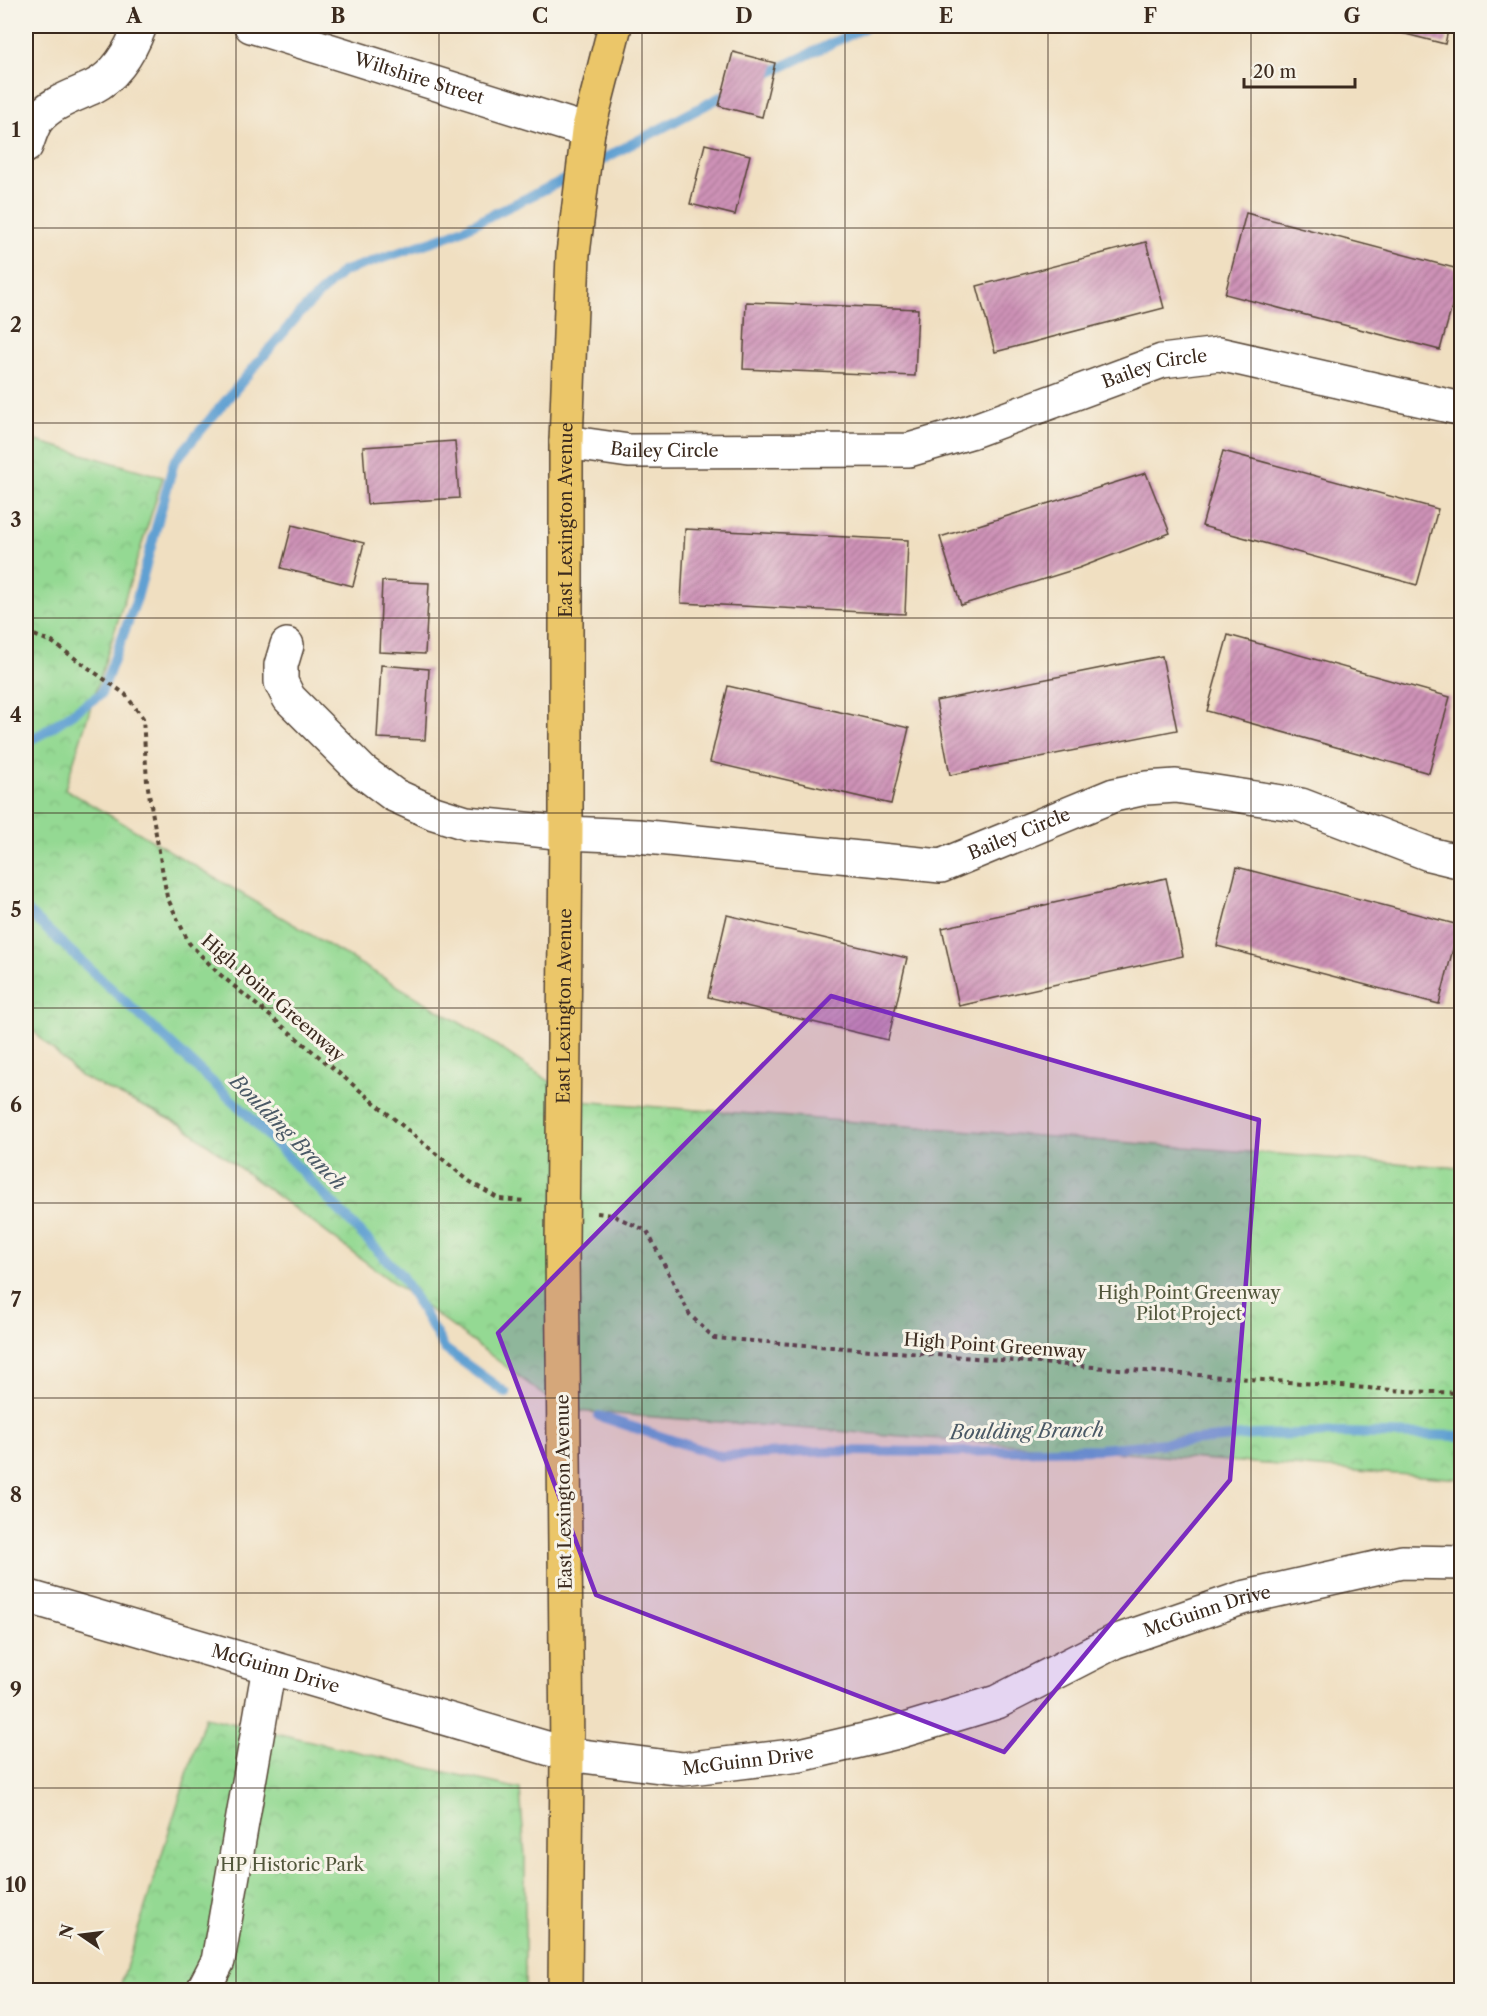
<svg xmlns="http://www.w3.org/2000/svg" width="1487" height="2016" font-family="'Libre Caslon Text',serif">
<defs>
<pattern id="park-crowns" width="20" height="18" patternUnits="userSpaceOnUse" patternTransform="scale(1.5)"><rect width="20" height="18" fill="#94d993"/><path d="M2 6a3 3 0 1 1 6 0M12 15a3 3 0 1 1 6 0" fill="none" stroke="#80ba7e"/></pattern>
<pattern id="building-hatch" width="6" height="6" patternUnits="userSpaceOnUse" patternTransform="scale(1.5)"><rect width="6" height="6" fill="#ce92b7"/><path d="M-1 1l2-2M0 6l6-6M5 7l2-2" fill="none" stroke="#a87794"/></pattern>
</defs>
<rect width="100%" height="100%" fill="#f7f3e8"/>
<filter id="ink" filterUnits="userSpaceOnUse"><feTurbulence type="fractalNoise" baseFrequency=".0167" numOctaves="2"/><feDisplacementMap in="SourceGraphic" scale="12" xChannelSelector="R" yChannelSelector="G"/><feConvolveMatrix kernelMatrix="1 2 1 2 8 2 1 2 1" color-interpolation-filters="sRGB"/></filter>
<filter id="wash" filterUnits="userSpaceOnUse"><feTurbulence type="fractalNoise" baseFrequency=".008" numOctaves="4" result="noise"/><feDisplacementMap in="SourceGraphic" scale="24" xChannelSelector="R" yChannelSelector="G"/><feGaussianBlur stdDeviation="1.35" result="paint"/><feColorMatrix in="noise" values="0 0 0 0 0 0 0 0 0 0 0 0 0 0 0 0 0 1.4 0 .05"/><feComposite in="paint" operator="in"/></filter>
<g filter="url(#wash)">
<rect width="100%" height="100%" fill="#f0dfc1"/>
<!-- park -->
<path fill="url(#park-crowns)" stroke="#688258" stroke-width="1.5" d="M 26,438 L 163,477 L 65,789 L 482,1036 L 579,1101 L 1461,1168 L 1461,1479 L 564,1410 L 182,1125 L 80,1076 L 26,1024 Z
M 205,1717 L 520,1789 L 525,1857 L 525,1990 L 119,1990 Z"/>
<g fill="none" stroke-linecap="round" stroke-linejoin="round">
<!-- stream -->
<path stroke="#60a0d2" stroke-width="10" d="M 763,76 L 868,26
M 590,166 L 732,91
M 26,742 L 43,733 L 101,694 L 137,598 L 174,462 L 300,313 L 342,272 L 453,234 L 576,174
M 26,910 L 248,1115 L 401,1275 L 445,1349 L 506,1393
M 599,1416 L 720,1456 L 827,1451 L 956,1452 L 1100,1449 L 1254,1435 L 1346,1433 L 1462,1436"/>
</g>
<g id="blocks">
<!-- building -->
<path fill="url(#building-hatch)" d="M 1383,26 L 1449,26 L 1445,44 L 1382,28 Z
M 733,52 L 775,63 L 762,117 L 719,106 Z
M 705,144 L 750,155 L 735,215 L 690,204 Z
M 1246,213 L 1462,270 L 1440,350 L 1225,294 Z
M 1146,242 L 1164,308 L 995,352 L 977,286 Z
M 746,302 L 918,309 L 915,376 L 743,369 Z
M 455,441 L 459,498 L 367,504 L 363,447 Z
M 1223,451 L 1438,509 L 1417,585 L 1202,526 Z
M 1146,473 L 1170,533 L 1079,568 L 961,605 L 940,537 Z
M 292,525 L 364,543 L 353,586 L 281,568 Z
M 685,529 L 908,540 L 905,614 L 681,603 Z
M 382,581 L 429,583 L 425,654 L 379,652 Z
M 1228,635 L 1450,697 L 1429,773 L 1207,711 Z
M 1162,656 L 1177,730 L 950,775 L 936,701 Z
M 381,665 L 429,669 L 425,740 L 377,738 Z
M 728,686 L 909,728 L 891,804 L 710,762 Z
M 1237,867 L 1459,925 L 1439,1004 L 1217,946 Z
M 1166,878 L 1183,956 L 959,1006 L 942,928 Z
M 727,915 L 907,958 L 888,1040 L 708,997 Z"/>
</g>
</g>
<g filter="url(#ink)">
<use href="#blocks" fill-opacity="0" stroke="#564536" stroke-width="1.5"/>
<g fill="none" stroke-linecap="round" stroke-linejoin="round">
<!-- minor casing -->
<g stroke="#564536" stroke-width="36">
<g id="minor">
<path id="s1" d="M 251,26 L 588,131"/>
<path d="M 26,146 C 29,138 32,127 37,120 C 50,103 74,96 93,87 C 117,75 131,50 140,26"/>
<path id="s2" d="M 566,442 L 629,451 L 909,450 L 970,432 L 1162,361 L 1219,354 L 1462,409"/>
<path id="s3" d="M 287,645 L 281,665 L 281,682 L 289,698 L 362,771 L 394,795 L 434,813 L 466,823 L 566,833 L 637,836 L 941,866 L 1114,795 L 1146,788 L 1176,786 L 1301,805 L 1429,854 L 1462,862"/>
<path id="s4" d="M 26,1596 L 567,1754 L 683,1769 L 800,1755 L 898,1732 L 997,1702 L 1114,1642 L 1242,1598 L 1402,1562 L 1462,1563"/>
<path d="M 203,1990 L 218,1961 L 269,1667"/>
</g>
</g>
<!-- major casing -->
<g stroke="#564536" stroke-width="36">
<g id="major">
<path id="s5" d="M 565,1990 L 567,1754 L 562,1247 L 566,833 L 566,442 L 573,254 L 588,131 L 615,26"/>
</g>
</g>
<!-- path -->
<path stroke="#564536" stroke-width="4" stroke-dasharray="4.5 4.5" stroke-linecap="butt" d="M 26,632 L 52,642 L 125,694 L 143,718 L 147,782 L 167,897 L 189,943 L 217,972 L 469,1181 L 499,1199 L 526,1201
M 597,1213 L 612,1215 L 647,1231 L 690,1315 L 714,1338 L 1406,1391 L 1462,1393"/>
<!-- minor -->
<use href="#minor" stroke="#fff" stroke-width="33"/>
<!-- major -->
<use href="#major" stroke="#ebc669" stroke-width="33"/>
</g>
</g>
<!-- marked area -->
<path fill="#7b2cbf" fill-opacity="0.2" stroke="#7b2cbf" stroke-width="4.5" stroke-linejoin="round" d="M 831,996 L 1259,1120 L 1230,1480 L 1004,1752 L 596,1595 L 498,1333 Z"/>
<!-- grid -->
<path fill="none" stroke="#3b2a1e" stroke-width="1.5" stroke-opacity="0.55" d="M 236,26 L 236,1990M 439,26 L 439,1990M 642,26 L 642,1990M 845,26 L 845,1990M 1048,26 L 1048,1990M 1251,26 L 1251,1990M 26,228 L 1462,228M 26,423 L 1462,423M 26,618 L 1462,618M 26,813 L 1462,813M 26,1008 L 1462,1008M 26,1203 L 1462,1203M 26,1398 L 1462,1398M 26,1593 L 1462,1593M 26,1788 L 1462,1788"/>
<g text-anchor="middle" stroke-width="6" stroke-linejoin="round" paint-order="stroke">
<!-- street labels -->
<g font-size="18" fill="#3b2a1e" stroke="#f7f3e8">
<text dy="6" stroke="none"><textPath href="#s1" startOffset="176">Wiltshire Street</textPath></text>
<text dy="6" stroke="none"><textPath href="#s2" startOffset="603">Bailey Circle</textPath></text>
<text dy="6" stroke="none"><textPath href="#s2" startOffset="99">Bailey Circle</textPath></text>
<text dy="6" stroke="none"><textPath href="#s5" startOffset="1470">East Lexington Avenue</textPath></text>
<text dy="6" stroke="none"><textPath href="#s3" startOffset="838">Bailey Circle</textPath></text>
<text transform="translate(273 998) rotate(41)" y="6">High Point Greenway</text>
<text dy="6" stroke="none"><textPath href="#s5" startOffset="984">East Lexington Avenue</textPath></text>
<text transform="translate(995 1346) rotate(4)" y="6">High Point Greenway</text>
<text transform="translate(564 1492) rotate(-91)" y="6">East Lexington Avenue</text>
<text dy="6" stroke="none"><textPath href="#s4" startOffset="1232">McGuinn Drive</textPath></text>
<text dy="6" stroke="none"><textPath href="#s4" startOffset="260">McGuinn Drive</textPath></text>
<text dy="6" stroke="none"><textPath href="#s4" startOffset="746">McGuinn Drive</textPath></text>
</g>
<!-- park labels -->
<g font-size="18" fill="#51563b" stroke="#f7f3e8">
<text x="1189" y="1299">High Point Greenway<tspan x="1189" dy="21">Pilot Project</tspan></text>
<text x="292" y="1871">HP Historic Park</text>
</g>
<!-- water labels -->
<g font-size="20" font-style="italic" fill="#4a5966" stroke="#f7f3e8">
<text transform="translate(288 1132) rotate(45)" y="7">Boulding Branch</text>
<text transform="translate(1027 1431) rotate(-1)" y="7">Boulding Branch</text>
</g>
</g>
<!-- margin -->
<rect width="1487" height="2016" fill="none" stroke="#f7f3e8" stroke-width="66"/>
<!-- north arrow -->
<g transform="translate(81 1935) rotate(284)" stroke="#f7f3e8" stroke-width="4.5" paint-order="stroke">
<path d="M0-4.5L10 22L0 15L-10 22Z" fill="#3b2a1e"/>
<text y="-9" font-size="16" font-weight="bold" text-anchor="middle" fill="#3b2a1e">N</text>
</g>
<!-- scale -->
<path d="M1244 78v9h111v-9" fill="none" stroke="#3b2a1e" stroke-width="3"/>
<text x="1253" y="78" font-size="18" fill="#3b2a1e" stroke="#f7f3e8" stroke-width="4.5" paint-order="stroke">20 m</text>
<rect x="33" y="33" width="1421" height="1950" fill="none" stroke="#3b2a1e" stroke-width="2"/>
<g font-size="20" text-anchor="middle" font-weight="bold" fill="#3b2a1e">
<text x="134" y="23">A</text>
<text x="338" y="23">B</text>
<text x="540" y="23">C</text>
<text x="744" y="23">D</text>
<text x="946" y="23">E</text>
<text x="1150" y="23">F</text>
<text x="1352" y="23">G</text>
<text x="16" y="137">1</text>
<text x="16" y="332">2</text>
<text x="16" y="527">3</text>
<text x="16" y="722">4</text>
<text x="16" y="917">5</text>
<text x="16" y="1112">6</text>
<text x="16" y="1307">7</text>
<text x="16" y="1502">8</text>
<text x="16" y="1697">9</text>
<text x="16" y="1892">10</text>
</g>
</svg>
